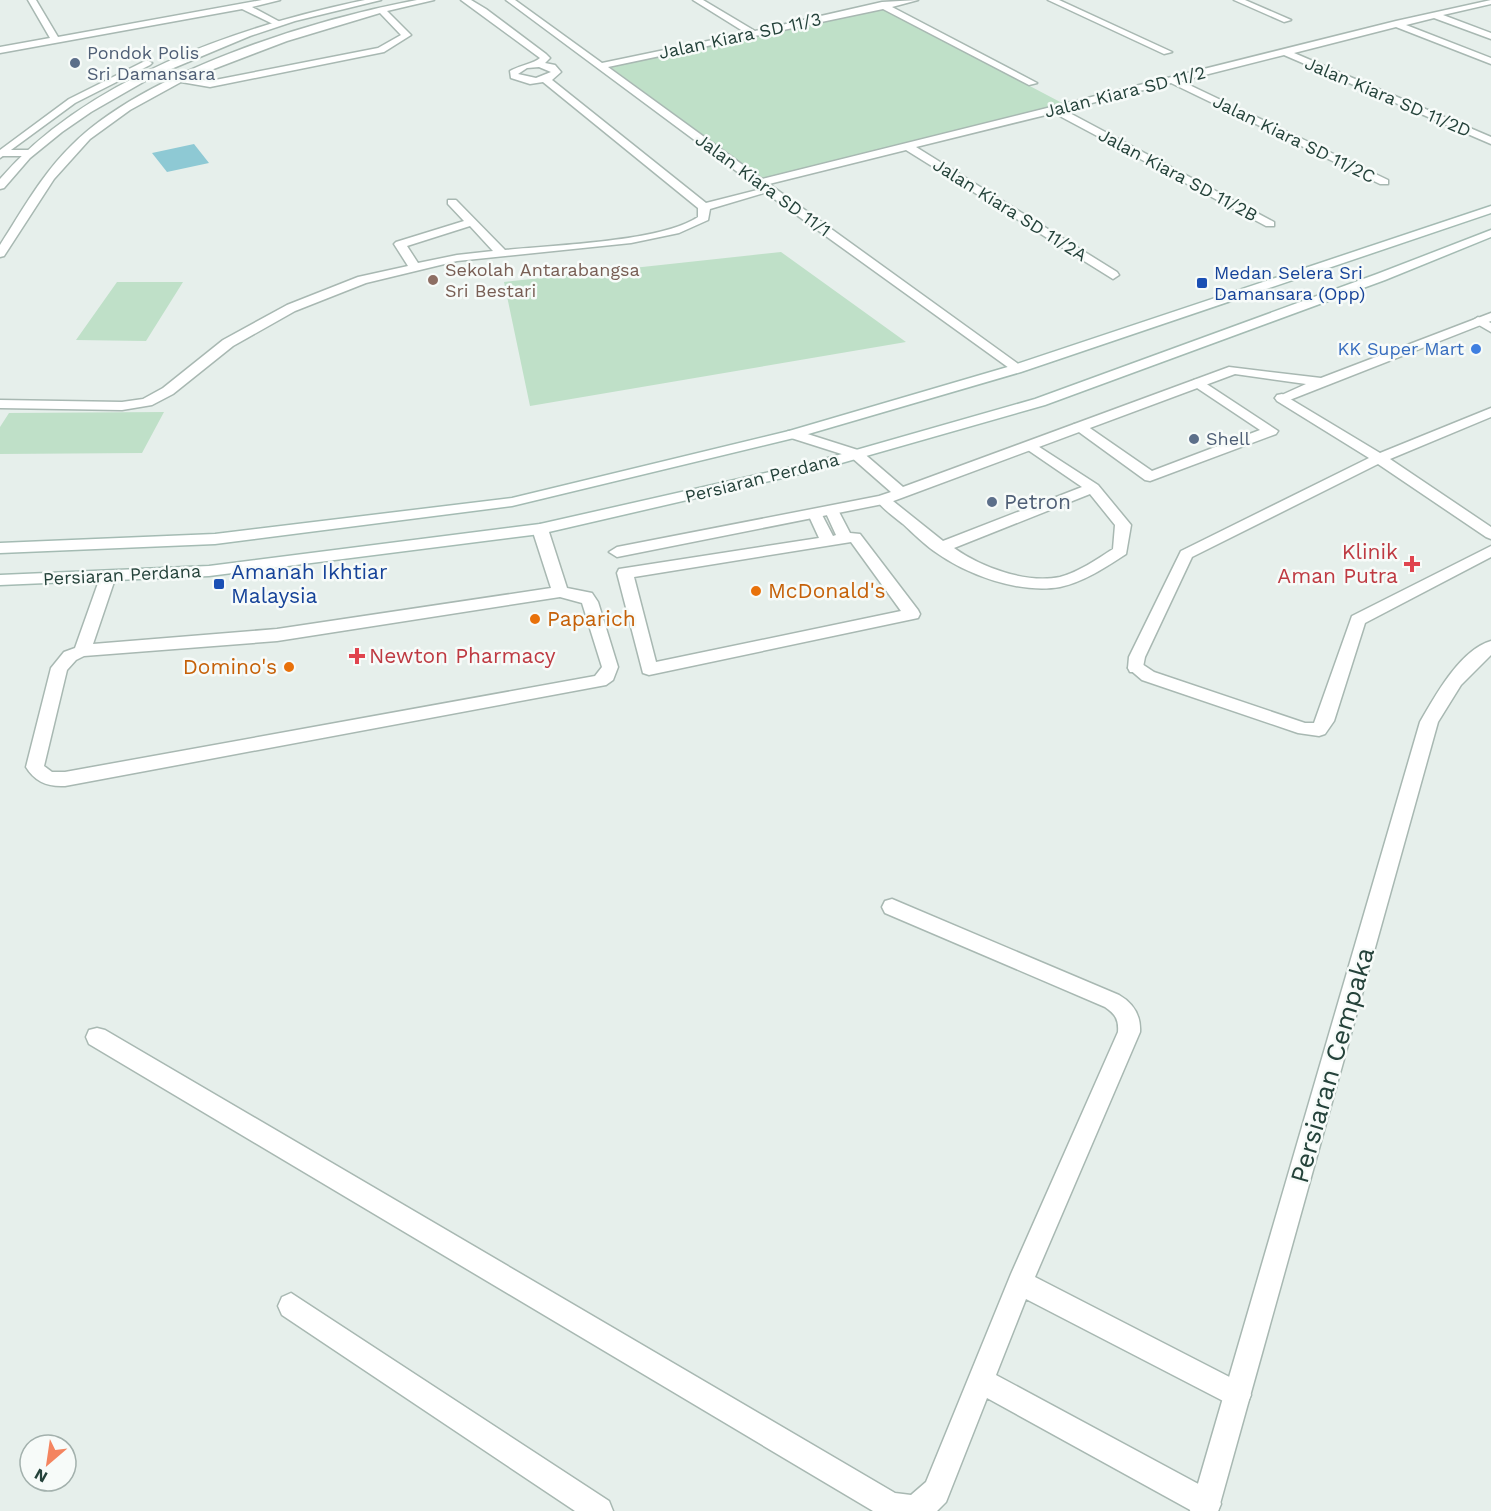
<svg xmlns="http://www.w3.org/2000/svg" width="1491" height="1511" font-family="'Work Sans',sans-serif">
<rect width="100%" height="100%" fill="#e6efeb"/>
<!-- green -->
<path fill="#bfe0c8" d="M 884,9 L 1064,104 L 763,179 L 609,66 Z
M 781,252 L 906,342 L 530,406 L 504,282 Z
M 117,282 L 183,282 L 146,341 L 76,340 Z
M 164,412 L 142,453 L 0,454 L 0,427 L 9,413 Z"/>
<!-- water -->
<path fill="#8ec9d4" d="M 194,144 L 209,163 L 167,172 L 152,153 Z"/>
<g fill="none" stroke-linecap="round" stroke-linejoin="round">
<!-- service casing -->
<g stroke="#a8b8b2" stroke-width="3">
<path id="service" d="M 417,0 L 434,0 L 387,11 L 411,35 L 384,52 L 210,87 L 181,82 L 130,110 L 90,139 L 54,179 L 4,256 L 0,257 L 0,245 C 22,211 42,174 72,145 C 146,71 315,19 417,0 ZM 380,13 L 401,35 L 378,48 L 210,81 L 190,78 L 287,41 Z
M 461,0 L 471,0 L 486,9 L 546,54 L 550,58 L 545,63 L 555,65 L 561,72 L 552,80 L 706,203 L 769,187 L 774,190 L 710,209 L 708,220 L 679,233 L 631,243 L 457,261 L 366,283 L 295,311 L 233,346 L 173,394 L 152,405 L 122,410 L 0,408 L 0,400 L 122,402 L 143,399 L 163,388 L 223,340 L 287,305 L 358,277 L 408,266 L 394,244 L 396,242 L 464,221 L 448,204 L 448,200 L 456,200 L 505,250 C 553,245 661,242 698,217 L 698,208 L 543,82 L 530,84 L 511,78 L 510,71 C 518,66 535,63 540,58 ZM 539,67 L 551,72 L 536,78 L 518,74 L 527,68 ZM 470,226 L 493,251 L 457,255 L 418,263 L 407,246 Z
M 1478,317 L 1491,323 L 1491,332 L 1472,321 Z
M 1199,379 L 1278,431 L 1276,434 L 1150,481 L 1145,480 L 1072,427 L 1074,424 L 1084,424 L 1152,471 L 1260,430 L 1194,386 L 1192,383 L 1194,380 Z
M 1282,394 L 1380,453 L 1491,408 L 1491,417 L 1390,459 L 1491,527 L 1491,539 L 1486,537 L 1378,464 L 1192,557 L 1145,657 L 1142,672 L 1130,672 L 1128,668 L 1129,657 L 1181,551 L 1369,458 L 1277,401 L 1275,398 L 1277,395 Z
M 1030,441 L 1098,485 L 1131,525 L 1126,554 C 1106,567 1084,582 1060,587 C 1019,594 967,575 934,551 C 924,544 913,533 903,524 C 894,517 883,509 876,500 L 883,496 L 888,497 L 943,541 L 1082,487 L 1025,448 L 1023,445 ZM 1090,494 L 1115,525 L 1113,549 C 1097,559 1079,572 1060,577 C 1025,584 981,567 954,548 Z
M 832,507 L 837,508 L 850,533 L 860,534 L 918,610 L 920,614 L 918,618 L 649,675 L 643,673 L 617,573 L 619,569 L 819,538 L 808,514 L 815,509 L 820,511 L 833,536 L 836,535 L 825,511 ZM 851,542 L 901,611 L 656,662 L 634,577 Z
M 540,524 L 548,529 L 567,588 L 592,593 L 598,602 L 618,667 L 613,680 L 606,685 L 65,786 C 48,787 35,782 26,767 L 51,668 L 64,652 L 75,648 L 102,572 L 114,572 L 116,576 L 93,644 L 277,629 L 551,588 L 532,529 ZM 560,597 L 582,603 L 602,667 L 595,676 L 65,772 L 52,772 L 44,766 L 67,670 L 76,660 L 84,656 L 277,641 Z
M 892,899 L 1119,995 C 1133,1003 1141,1015 1140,1032 L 1035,1277 L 1247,1386 L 1251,1395 L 1247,1404 L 1238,1408 L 1229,1404 L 1026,1299 L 996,1375 L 1217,1494 L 1221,1504 L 1218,1511 L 1192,1511 L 987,1398 L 946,1502 L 937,1511 L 873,1511 L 89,1044 L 86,1037 L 89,1030 L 97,1028 L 105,1030 L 895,1493 L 911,1495 L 926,1482 L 1011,1274 L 1118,1032 C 1119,1019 1115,1014 1105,1007 L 885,913 L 882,907 L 885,901 Z
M 291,1293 L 609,1501 L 613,1511 L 575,1511 L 282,1315 L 278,1306 L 282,1297 Z"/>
</g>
<!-- minor casing -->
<g stroke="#a8b8b2" stroke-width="3">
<path id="minor" d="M 28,0 L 36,0 L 58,37 L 262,0 L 280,0 L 252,7 L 282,23 L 275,25 L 242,9 L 0,53 L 0,47 L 50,38 Z
M 506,0 L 515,0 L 602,63 L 746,33 L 693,0 L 703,0 L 755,31 L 882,2 L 918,0 L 892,7 L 1037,83 L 1029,85 L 883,9 L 608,67 L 762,179 L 1396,21 L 1491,0 L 1491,4 L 1443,15 L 1491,33 L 1491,39 L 1434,18 L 1406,25 L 1491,58 L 1491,64 L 1396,27 L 1294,53 L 1491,137 L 1491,144 L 1284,55 L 1181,81 L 1388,180 L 1388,184 L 1380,184 L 1171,83 L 1064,110 L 1274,222 L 1274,226 L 1266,226 L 1054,113 L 916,147 L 1117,272 L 1119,275 L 1113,279 L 906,150 L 769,184 L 1021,366 L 1023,369 L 1016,373 L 755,185 Z
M 1048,0 L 1059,0 L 1172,52 L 1164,54 Z
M 1234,0 L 1245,0 L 1291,20 L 1284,22 Z
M 0,150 L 29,150 L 34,153 L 29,156 L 0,156 Z
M 1491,313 L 1491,321 L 1287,401 L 1282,402 L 1275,398 L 1306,384 L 1235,374 L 888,503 L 617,557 L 609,552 L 617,547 L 879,496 L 891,492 L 851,457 L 788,437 L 786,434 L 788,431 L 798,431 L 861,451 L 903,487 L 1229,367 L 1321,378 Z
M 1491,546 L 1491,557 L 1365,623 L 1334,721 L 1325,734 L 1319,736 L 1298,733 L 1142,680 L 1128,668 L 1130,664 L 1142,664 L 1154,672 L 1305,723 L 1314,723 L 1352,616 Z
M 1491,641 L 1491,655 L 1461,685 L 1438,722 L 1218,1511 L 1190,1511 L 1420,722 C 1435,696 1460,650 1491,641 Z"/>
</g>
<!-- tertiary casing -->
<g stroke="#a8b8b2" stroke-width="3">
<path id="tertiary" d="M 365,0 L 381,0 L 295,21 L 250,36 L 152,77 L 91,112 L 62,132 L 30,158 L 4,188 L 0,189 L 0,179 C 86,79 239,26 365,0 Z
M 147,60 L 152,63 L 150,65 L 75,103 L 0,158 L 0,150 L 69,99 Z"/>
</g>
<!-- secondary casing -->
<g stroke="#a4bbb3" stroke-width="3">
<path id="secondary" d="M 1491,206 L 1491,213 L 1021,372 L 798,437 L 512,506 L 215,544 L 0,553 L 0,543 L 215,534 L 512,498 L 789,431 L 1011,366 Z
M 1491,230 L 1491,237 L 1385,280 L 1045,405 L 817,470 L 540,534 L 209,576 L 0,585 L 0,575 L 209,566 L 540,524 L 814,462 L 1035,399 L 1377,274 Z"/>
</g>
<!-- service -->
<use href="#service" fill="#fff" fill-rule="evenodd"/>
<!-- minor -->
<use href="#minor" fill="#fff" fill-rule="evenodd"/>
<!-- tertiary -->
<use href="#tertiary" fill="#fff" fill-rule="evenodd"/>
<!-- secondary -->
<use href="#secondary" fill="#fff" fill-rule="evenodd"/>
</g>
<!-- markers -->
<g fill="#5c6f8a" stroke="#f7fbf9" stroke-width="2">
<circle cx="75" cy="63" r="6"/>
<circle cx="1194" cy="439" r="6"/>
<circle cx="992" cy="502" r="6"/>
</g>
<circle fill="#8d6e63" stroke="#f7fbf9" stroke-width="2" cx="433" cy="280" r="6"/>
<g fill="#1a4fb4" stroke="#f7fbf9" stroke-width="2">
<rect x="1196" y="277" width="12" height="12" rx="3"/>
<rect x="213" y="578" width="12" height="12" rx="3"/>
</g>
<circle fill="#3f7fe0" stroke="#f7fbf9" stroke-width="2" cx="1476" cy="349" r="6"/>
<g fill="#e0444e" stroke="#f7fbf9" stroke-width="2">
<path d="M1409 555h6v6h6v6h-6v6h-6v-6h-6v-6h6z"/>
<path d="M354 647h6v6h6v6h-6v6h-6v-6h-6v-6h6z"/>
</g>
<g fill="#e8710a" stroke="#f7fbf9" stroke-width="2">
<circle cx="756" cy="591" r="6"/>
<circle cx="535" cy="619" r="6"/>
<circle cx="289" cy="667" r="6"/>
</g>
<g text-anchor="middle" stroke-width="5" stroke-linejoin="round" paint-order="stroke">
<!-- far-street labels -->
<g font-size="18" fill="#24423a" stroke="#f7fbf9">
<text transform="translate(740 36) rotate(-12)" y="6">Jalan Kiara SD 11/3</text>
<text transform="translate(1125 92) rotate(-14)" y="6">Jalan Kiara SD 11/2</text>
<text transform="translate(1388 97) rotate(23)" y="6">Jalan Kiara SD 11/2D</text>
<text transform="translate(1294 139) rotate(26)" y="6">Jalan Kiara SD 11/2C</text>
<text transform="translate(1178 175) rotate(28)" y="6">Jalan Kiara SD 11/2B</text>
<text transform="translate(763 185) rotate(36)" y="6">Jalan Kiara SD 11/1</text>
<text transform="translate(1010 210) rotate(32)" y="6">Jalan Kiara SD 11/2A</text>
<text transform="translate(762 478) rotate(-14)" y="6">Persiaran Perdana</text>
<text transform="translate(122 575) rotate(-3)" y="6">Persiaran Perdana</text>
</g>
<!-- far-service labels -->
<g font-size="18" fill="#4e5e75" stroke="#f7fbf9" text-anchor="start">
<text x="87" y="59">Pondok Polis<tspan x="87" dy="21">Sri Damansara</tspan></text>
<text x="1206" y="445">Shell</text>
</g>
<!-- far-education labels -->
<g font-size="18" fill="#785e54" stroke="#f7fbf9" text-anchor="start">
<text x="445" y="276">Sekolah Antarabangsa<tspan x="445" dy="21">Sri Bestari</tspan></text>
</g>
<!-- far-transit labels -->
<g font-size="18" fill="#164399" stroke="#f7fbf9" text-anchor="start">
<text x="1214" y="279">Medan Selera Sri<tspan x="1214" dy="21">Damansara (Opp)</tspan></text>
</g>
<!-- far-shop labels -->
<g font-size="18" fill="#366cbe" stroke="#f7fbf9" text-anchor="end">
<text x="1464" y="355">KK Super Mart</text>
</g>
<!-- service labels -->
<g font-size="21" fill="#4e5e75" stroke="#f7fbf9" text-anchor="start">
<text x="1004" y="509">Petron</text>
</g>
<!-- health labels -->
<g font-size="21" fill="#be3a42" stroke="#f7fbf9" text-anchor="end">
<text x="1398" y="559">Klinik<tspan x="1398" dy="24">Aman Putra</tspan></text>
<text x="369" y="663" text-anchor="start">Newton Pharmacy</text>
</g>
<!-- transit labels -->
<g font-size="21" fill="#164399" stroke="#f7fbf9" text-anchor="start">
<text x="231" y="579">Amanah Ikhtiar<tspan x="231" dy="24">Malaysia</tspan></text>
</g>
<!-- food labels -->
<g font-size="21" fill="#c56008" stroke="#f7fbf9" text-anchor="start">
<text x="768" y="598">McDonald's</text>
<text x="547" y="626">Paparich</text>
<text x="277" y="674" text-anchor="end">Domino's</text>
</g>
<!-- near-street labels -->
<g font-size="26" fill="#24423a" stroke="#f7fbf9">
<text transform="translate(1332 1065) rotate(-74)" y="9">Persiaran Cempaka</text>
</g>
</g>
<!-- north arrow -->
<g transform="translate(48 1463) rotate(209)"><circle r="28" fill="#f7fbf9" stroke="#a3b1ad" stroke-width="1.5"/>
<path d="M0-4.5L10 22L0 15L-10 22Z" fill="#f4845f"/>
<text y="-9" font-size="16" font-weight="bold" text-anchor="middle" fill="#24423a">N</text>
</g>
</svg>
